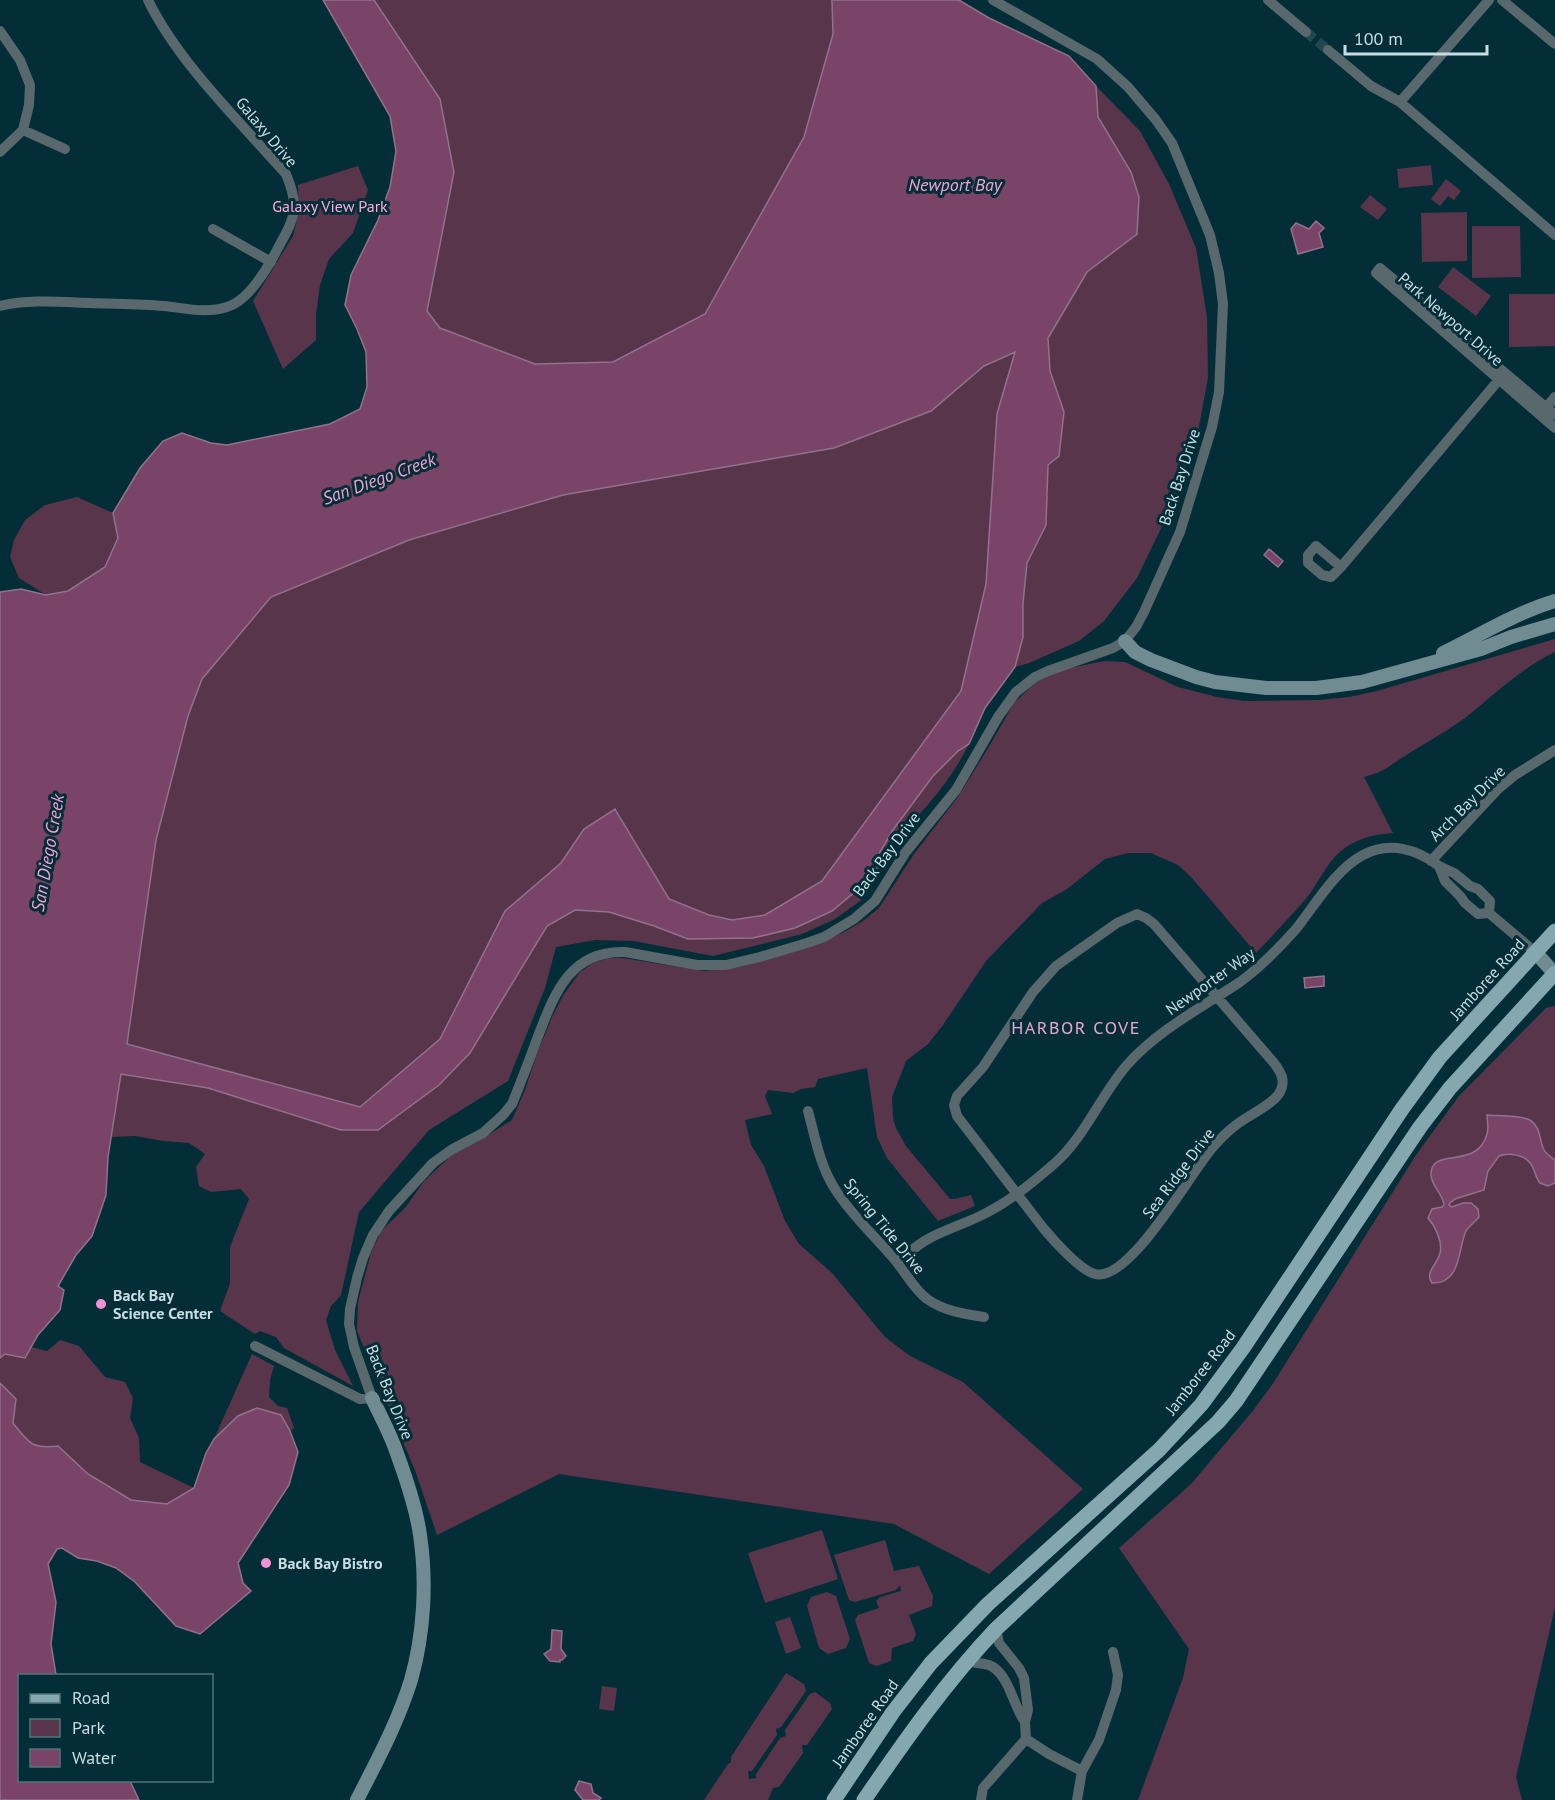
<svg xmlns="http://www.w3.org/2000/svg" width="1555" height="1800" font-family="'PT Sans',sans-serif">
<rect width="100%" height="100%" fill="#042e37"/>
<!-- green -->
<path fill="#59354c" d="M 374,0 L 832,0 L 833,34 L 804,137 L 705,314 L 613,362 L 535,364 L 440,328 L 427,311 L 454,172 L 440,99 Z
M 1096,86 L 1140,131 L 1169,184 L 1196,248 L 1207,317 L 1208,378 L 1197,437 L 1165,520 L 1137,578 L 1104,621 L 1079,641 L 1029,663 L 1015,667 L 1023,637 L 1023,603 L 1027,563 L 1046,525 L 1048,465 L 1059,456 L 1064,412 L 1050,371 L 1048,338 L 1087,272 L 1137,234 L 1139,196 L 1131,172 L 1098,117 Z
M 1431,165 L 1433,185 L 1399,188 L 1397,169 Z
M 358,166 L 368,190 L 353,233 L 329,259 L 320,285 L 316,314 L 316,340 L 283,369 L 253,301 L 293,236 L 299,212 L 298,185 Z
M 1446,179 L 1461,191 L 1454,200 L 1448,196 L 1440,206 L 1431,199 Z
M 1370,195 L 1387,209 L 1378,220 L 1360,207 Z
M 1467,212 L 1467,261 L 1422,262 L 1421,213 Z
M 1472,226 L 1520,226 L 1521,277 L 1472,278 Z
M 1453,267 L 1491,296 L 1476,316 L 1438,287 Z
M 1509,294 L 1555,294 L 1555,346 L 1509,347 Z
M 1016,351 L 997,414 L 986,584 L 961,691 L 822,881 L 765,915 L 732,920 L 709,915 L 669,899 L 616,809 L 584,829 L 561,863 L 505,911 L 440,1039 L 360,1107 L 127,1044 L 156,840 L 188,716 L 202,679 L 271,597 L 409,540 L 563,495 L 834,448 L 931,411 L 984,366 Z
M 77,497 L 113,513 L 118,538 L 106,567 L 68,591 L 46,595 L 19,578 L 10,557 L 14,540 L 25,520 L 45,505 Z
M 1555,639 L 1555,652 C 1521,668 1494,695 1465,718 C 1440,736 1412,750 1387,768 L 1377,773 L 1364,777 L 1393,833 C 1365,835 1343,843 1327,867 C 1321,876 1315,886 1309,895 C 1292,915 1274,934 1256,953 L 1192,878 L 1178,865 L 1151,853 L 1128,853 L 1105,859 L 1067,889 L 1042,903 L 986,961 L 943,1025 L 928,1044 L 906,1061 L 892,1097 L 893,1118 L 896,1128 L 906,1146 L 950,1199 L 955,1199 L 971,1195 L 975,1206 L 938,1221 L 887,1158 L 877,1137 L 867,1068 L 818,1079 L 815,1087 L 801,1089 L 793,1093 L 768,1090 L 765,1096 L 772,1114 L 745,1120 L 751,1145 L 764,1166 L 785,1221 L 799,1244 L 832,1273 L 885,1337 L 910,1356 L 963,1382 L 1083,1489 L 989,1574 L 894,1524 L 559,1474 L 437,1535 L 416,1473 L 357,1331 L 358,1302 L 371,1253 L 381,1231 L 406,1207 L 424,1181 L 453,1154 L 477,1142 L 512,1120 L 525,1090 L 538,1051 L 553,1015 L 564,994 L 580,972 L 593,963 L 608,958 L 622,958 L 705,971 L 739,967 L 815,945 L 846,931 L 863,921 L 879,908 L 914,854 L 958,797 L 990,745 L 1014,703 L 1038,680 L 1061,670 L 1104,661 L 1125,662 L 1178,687 L 1217,697 L 1244,701 L 1319,700 L 1349,697 L 1377,691 Z
M 969,744 C 949,783 922,815 889,843 L 887,858 L 876,880 L 863,899 L 835,919 L 802,934 L 713,956 L 634,941 L 595,940 L 556,947 L 545,988 L 508,1081 L 429,1130 L 359,1212 L 341,1295 L 331,1306 L 326,1320 L 335,1350 L 353,1386 L 284,1348 L 276,1337 L 260,1331 L 255,1334 L 220,1311 L 230,1283 L 230,1247 L 249,1199 L 241,1189 L 211,1192 L 199,1186 L 196,1167 L 205,1154 L 189,1143 L 164,1141 L 135,1136 L 111,1137 L 121,1074 L 208,1088 L 341,1130 L 470,1053 L 547,926 L 575,910 L 609,912 L 654,926 L 688,939 L 832,911 L 875,875 L 880,852 L 893,830 L 933,776 L 958,751 Z
M 1555,1006 L 1555,1607 L 1516,1777 L 1522,1800 L 1138,1800 L 1183,1678 L 1189,1649 L 1119,1548 L 1191,1484 L 1252,1412 L 1274,1382 L 1416,1155 L 1459,1096 L 1546,1008 Z
M 60,1340 L 79,1346 L 105,1377 L 125,1382 L 133,1398 L 130,1418 L 139,1438 L 140,1462 L 194,1488 L 167,1504 L 131,1500 L 88,1474 L 58,1446 C 31,1449 29,1443 13,1422 L 16,1399 L 0,1383 L 0,1358 L 5,1354 L 25,1358 L 31,1347 L 47,1351 Z
M 252,1354 L 274,1366 L 270,1380 L 269,1397 L 278,1406 L 287,1408 L 294,1428 L 290,1431 L 281,1415 L 238,1416 L 214,1439 Z
M 822,1530 L 838,1579 L 765,1603 L 748,1553 Z
M 885,1540 L 894,1571 L 919,1566 L 933,1596 L 932,1606 L 909,1615 L 916,1634 L 913,1641 L 892,1648 L 891,1661 L 876,1666 L 869,1663 L 855,1620 L 858,1615 L 879,1608 L 876,1601 L 880,1597 L 901,1591 L 900,1585 L 896,1590 L 855,1602 L 849,1600 L 834,1555 Z
M 827,1592 L 836,1596 L 850,1639 L 846,1648 L 828,1654 L 819,1648 L 807,1606 L 811,1597 Z
M 790,1617 L 801,1648 L 786,1654 L 775,1622 Z
M 786,1673 L 804,1684 L 806,1691 L 781,1727 L 776,1729 L 777,1735 L 752,1771 L 748,1771 L 749,1779 L 756,1778 L 756,1774 L 780,1738 L 786,1736 L 785,1730 L 810,1694 L 815,1692 L 830,1703 L 832,1709 L 807,1745 L 802,1745 L 803,1753 L 779,1787 L 773,1788 L 768,1800 L 704,1800 L 728,1764 L 731,1762 L 731,1757 Z
M 602,1686 L 617,1688 L 614,1711 L 599,1709 Z"/>
<!-- water -->
<path fill="#7a4468" stroke="#91728d" stroke-width="1.5" fill-rule="evenodd" d="M 323,0 L 374,0 L 440,99 L 454,172 L 427,311 L 440,328 L 535,364 L 613,362 L 705,314 L 804,137 L 833,34 L 832,0 L 959,0 L 989,18 L 1069,56 L 1096,86 L 1098,117 L 1131,172 L 1139,197 L 1137,234 L 1087,272 L 1048,338 L 1050,371 L 1064,412 L 1059,456 L 1048,465 L 1046,525 L 1027,563 L 1023,603 L 1023,637 L 1015,667 L 985,708 L 969,744 L 958,751 L 933,776 L 893,830 L 880,852 L 875,875 L 832,911 L 795,928 L 753,938 L 688,939 L 654,926 L 609,912 L 575,910 L 547,926 L 470,1053 L 439,1085 L 378,1130 L 341,1130 L 208,1088 L 121,1074 L 108,1157 L 106,1195 L 92,1236 L 76,1255 L 58,1286 L 64,1290 L 60,1310 L 38,1335 L 25,1358 L 5,1354 L 0,1358 L 0,592 L 21,589 L 46,595 L 68,591 L 105,567 L 118,538 L 113,513 L 140,468 L 163,441 L 182,433 L 211,443 L 227,445 L 330,424 L 360,409 L 367,387 L 366,352 L 357,329 L 345,305 L 351,275 L 378,220 L 390,187 L 396,151 L 390,116 ZM 1015,352 L 997,414 L 986,584 L 961,691 L 822,881 L 765,915 L 732,920 L 709,915 L 669,899 L 615,809 L 584,829 L 561,863 L 505,911 L 440,1039 L 360,1107 L 127,1044 L 156,840 L 188,716 L 202,679 L 271,597 L 409,540 L 563,495 L 834,448 L 931,411 L 984,366 Z
M 1316,221 L 1324,228 L 1319,233 L 1323,247 L 1298,254 L 1291,229 L 1296,223 L 1309,229 Z
M 1269,549 L 1283,561 L 1278,567 L 1264,555 Z
M 1324,976 L 1324,986 L 1305,988 L 1304,978 Z
M 1487,1115 C 1498,1116 1521,1115 1530,1120 C 1541,1127 1539,1140 1544,1150 C 1546,1154 1551,1157 1555,1160 L 1555,1183 L 1548,1186 L 1540,1183 C 1535,1177 1535,1170 1531,1164 C 1525,1155 1509,1152 1499,1156 L 1488,1171 L 1484,1190 L 1455,1199 L 1450,1203 L 1449,1205 L 1452,1207 L 1463,1203 L 1471,1203 L 1478,1209 L 1479,1217 C 1475,1222 1469,1226 1466,1231 C 1458,1247 1462,1284 1432,1283 C 1424,1272 1438,1264 1440,1253 C 1443,1242 1435,1226 1428,1218 L 1432,1209 L 1442,1207 L 1444,1205 C 1443,1193 1431,1187 1431,1174 C 1431,1146 1477,1171 1487,1134 C 1489,1127 1487,1120 1487,1115 Z
M 0,1383 L 16,1399 L 13,1423 C 29,1443 31,1449 58,1446 L 88,1474 L 131,1500 L 167,1504 L 194,1488 L 206,1453 L 214,1439 L 238,1416 L 257,1408 L 281,1415 L 290,1431 L 298,1452 L 289,1485 L 238,1563 L 243,1583 L 251,1591 L 200,1634 L 176,1626 L 135,1582 L 116,1568 L 97,1561 L 78,1558 L 62,1548 L 57,1549 L 48,1564 L 56,1602 L 51,1644 L 56,1675 L 20,1676 L 20,1780 L 130,1781 L 139,1800 L 0,1800 Z
M 552,1630 L 562,1631 L 561,1649 L 566,1656 L 562,1660 L 560,1660 L 560,1662 L 550,1661 L 544,1654 L 551,1649 Z
M 579,1781 L 591,1784 L 593,1793 L 601,1798 L 599,1800 L 583,1800 L 575,1790 Z"/>
<g fill="none" stroke-linecap="round" stroke-linejoin="round">
<!-- street-tunnel -->
<path stroke="#214851" stroke-width="10" stroke-dasharray="10 5" stroke-linecap="butt" d="M 1306,32 L 1328,50"/>
<!-- street -->
<path stroke="#58686c" stroke-width="10" d="M 1268,0 L 1306,32
M 1502,0 L 1555,44
M 0,31 L 20,60 L 30,85 L 29,105 L 23,130 L 0,152
M 1328,50 L 1371,86 L 1400,102 L 1555,235
M 1400,102 L 1489,0
M 23,130 L 65,149
M 213,229 L 271,262
M 0,306 C 30,299 61,302 91,303 C 115,304 140,304 164,306 C 185,308 206,314 227,307 C 248,301 267,269 277,250 C 294,218 301,210 286,174 C 240,122 178,62 148,0
M 1542,413 L 1555,397
M 1555,415 L 1380,268 L 1376,273 L 1555,428
M 1341,567 L 1316,546 L 1308,555 L 1308,563 L 1322,575 L 1331,577 L 1341,567 L 1503,375
M 1431,861 L 1497,790 L 1515,775 L 1555,750
M 1439,866 L 1454,873 L 1470,886 L 1478,889 L 1490,901 L 1489,913 L 1478,914 L 1465,903 L 1460,896 L 1445,881 Z
M 1489,913 L 1535,952
M 1137,914 L 1146,918 L 1154,924 L 1274,1063 C 1281,1072 1286,1081 1280,1092 C 1274,1104 1247,1116 1236,1125 C 1228,1131 1220,1139 1213,1147 C 1192,1170 1130,1283 1095,1274 C 1080,1270 1054,1241 1044,1229 L 957,1116 L 954,1105 L 957,1096 L 983,1067 L 1033,992 L 1056,966 L 1117,923 Z
M 808,1111 C 815,1137 820,1166 835,1189 C 851,1215 875,1236 895,1260 C 906,1273 913,1288 927,1299 C 944,1311 964,1314 984,1317
M 897,1262 C 907,1254 918,1244 930,1238 C 949,1228 970,1222 988,1212 C 1013,1199 1033,1182 1054,1164 C 1085,1137 1100,1096 1127,1065 C 1158,1030 1201,1008 1240,982 C 1261,967 1279,948 1296,929 C 1315,905 1336,869 1363,855 C 1389,841 1417,849 1439,866
M 255,1346 L 360,1399 L 372,1398 L 354,1347 L 349,1324 L 350,1309 L 357,1278 L 363,1258 L 373,1235 L 389,1211 L 433,1163 L 451,1150 L 483,1133 L 503,1115 L 512,1104 C 521,1082 529,1061 537,1039 C 554,995 569,950 625,952 L 697,965 L 726,965 L 760,957 L 807,943 L 824,937 L 854,919 L 875,901 L 905,853 L 956,790 L 998,717 L 1016,692 L 1035,677 L 1048,671 L 1113,648 L 1125,641 L 1136,627 L 1144,612 L 1180,532 L 1212,427 L 1219,392 L 1223,304 L 1219,273 L 1210,235 L 1172,143 L 1156,120 L 1128,87 L 1097,59 L 993,0
M 996,1629 L 999,1643 L 1019,1668 L 1024,1678 L 1028,1710 L 1025,1722 L 1026,1739 L 1049,1754 L 1082,1771
M 965,1661 C 973,1663 983,1663 989,1665 C 1009,1673 1013,1706 1025,1722
M 981,1800 L 983,1788 L 1026,1739
M 1077,1800 L 1082,1771 L 1099,1740 L 1116,1690 L 1118,1675 L 1113,1652"/>
<!-- secondary -->
<path stroke="#718b93" stroke-width="14" d="M 1125,641 L 1135,652 L 1151,660 L 1196,677 L 1215,682 L 1266,688 L 1316,688 L 1362,682 L 1481,649 L 1511,637 L 1555,624
M 1443,653 C 1480,635 1515,613 1555,601
M 1535,952 L 1555,974
M 357,1800 C 377,1761 398,1722 411,1680 C 424,1634 427,1582 420,1535 C 416,1506 405,1475 395,1448 C 389,1431 380,1415 372,1398"/>
<!-- primary -->
<path stroke="#85a7b0" stroke-width="15" d="M 834,1800 L 893,1712 L 931,1663 L 988,1604 L 1159,1450 L 1201,1405 L 1243,1348 L 1402,1109 L 1440,1057 L 1555,931
M 864,1800 C 906,1739 945,1683 996,1629 L 1218,1422 L 1236,1401 L 1420,1127 L 1450,1088 L 1555,973"/>
</g>
<!-- markers -->
<g fill="#f491d3" stroke="#042e37" stroke-width="2">
<circle cx="101" cy="1304" r="6"/>
<circle cx="266" cy="1563" r="6"/>
</g>
<g text-anchor="middle" stroke-width="6" stroke-linejoin="round" paint-order="stroke">
<!-- street labels -->
<g font-size="16" fill="#c8dde3" stroke="#042e37">
<text transform="translate(267 132) rotate(50)" y="6">Galaxy Drive</text>
<text transform="translate(1451 319) rotate(41)" y="6">Park Newport Drive</text>
<text transform="translate(1179 477) rotate(-72)" y="6">Back Bay Drive</text>
<text transform="translate(1467 803) rotate(-45)" y="6">Arch Bay Drive</text>
<text transform="translate(886 854) rotate(-53)" y="6">Back Bay Drive</text>
<text transform="translate(1487 979) rotate(-48)" y="6">Jamboree Road</text>
<text transform="translate(1210 981) rotate(-35)" y="6">Newporter Way</text>
<text transform="translate(1178 1173) rotate(-53)" y="6">Sea Ridge Drive</text>
<text transform="translate(885 1226) rotate(51)" y="6">Spring Tide Drive</text>
<text transform="translate(1200 1372) rotate(-52)" y="6">Jamboree Road</text>
<text transform="translate(390 1392) rotate(68)" y="6">Back Bay Drive</text>
<text transform="translate(865 1723) rotate(-55)" y="6">Jamboree Road</text>
</g>
<!-- park labels -->
<g font-size="16" fill="#fda9df" stroke="#042e37">
<text x="330" y="212">Galaxy View Park</text>
</g>
<!-- poi labels -->
<g font-size="16" font-weight="bold" fill="#c8dde3" stroke="#042e37" text-anchor="start">
<text x="113" y="1301">Back Bay<tspan x="113" dy="18">Science Center</tspan></text>
<text x="278" y="1569">Back Bay Bistro</text>
</g>
<!-- water labels -->
<g font-size="18" font-style="italic" fill="#f4a1d7" stroke="#042e37">
<text x="955" y="191">Newport Bay</text>
<text transform="translate(379 479) rotate(-20)" y="6">San Diego Creek</text>
<text transform="translate(48 853) rotate(-80)" y="6">San Diego Creek</text>
</g>
<!-- neighbourhood labels -->
<g font-size="18" letter-spacing="1.5" fill="#eca6d3" stroke="#042e37">
<text x="1076" y="1034">HARBOR COVE</text>
</g>
</g>
<!-- legend -->
<rect x="18" y="1674" width="195" height="108" fill="#042e37" stroke="#52747c" stroke-width="1.5"/>
<rect x="30" y="1694" width="30" height="9" fill="#85a7b0" stroke="#52747c" stroke-width="1.5"/>
<text x="72" y="1704" font-size="18" fill="#c8dde3">Road</text>
<rect x="30" y="1719" width="30" height="18" fill="#59354c" stroke="#52747c" stroke-width="1.5"/>
<text x="72" y="1734" font-size="18" fill="#c8dde3">Park</text>
<rect x="30" y="1749" width="30" height="18" fill="#7a4468" stroke="#52747c" stroke-width="1.5"/>
<text x="72" y="1764" font-size="18" fill="#c8dde3">Water</text>
<!-- scale -->
<path d="M1345 45v9h142v-9" fill="none" stroke="#c8dde3" stroke-width="3"/>
<text x="1354" y="45" font-size="18" fill="#c8dde3" stroke="#042e37" stroke-width="4.5" paint-order="stroke">100 m</text>
</svg>
